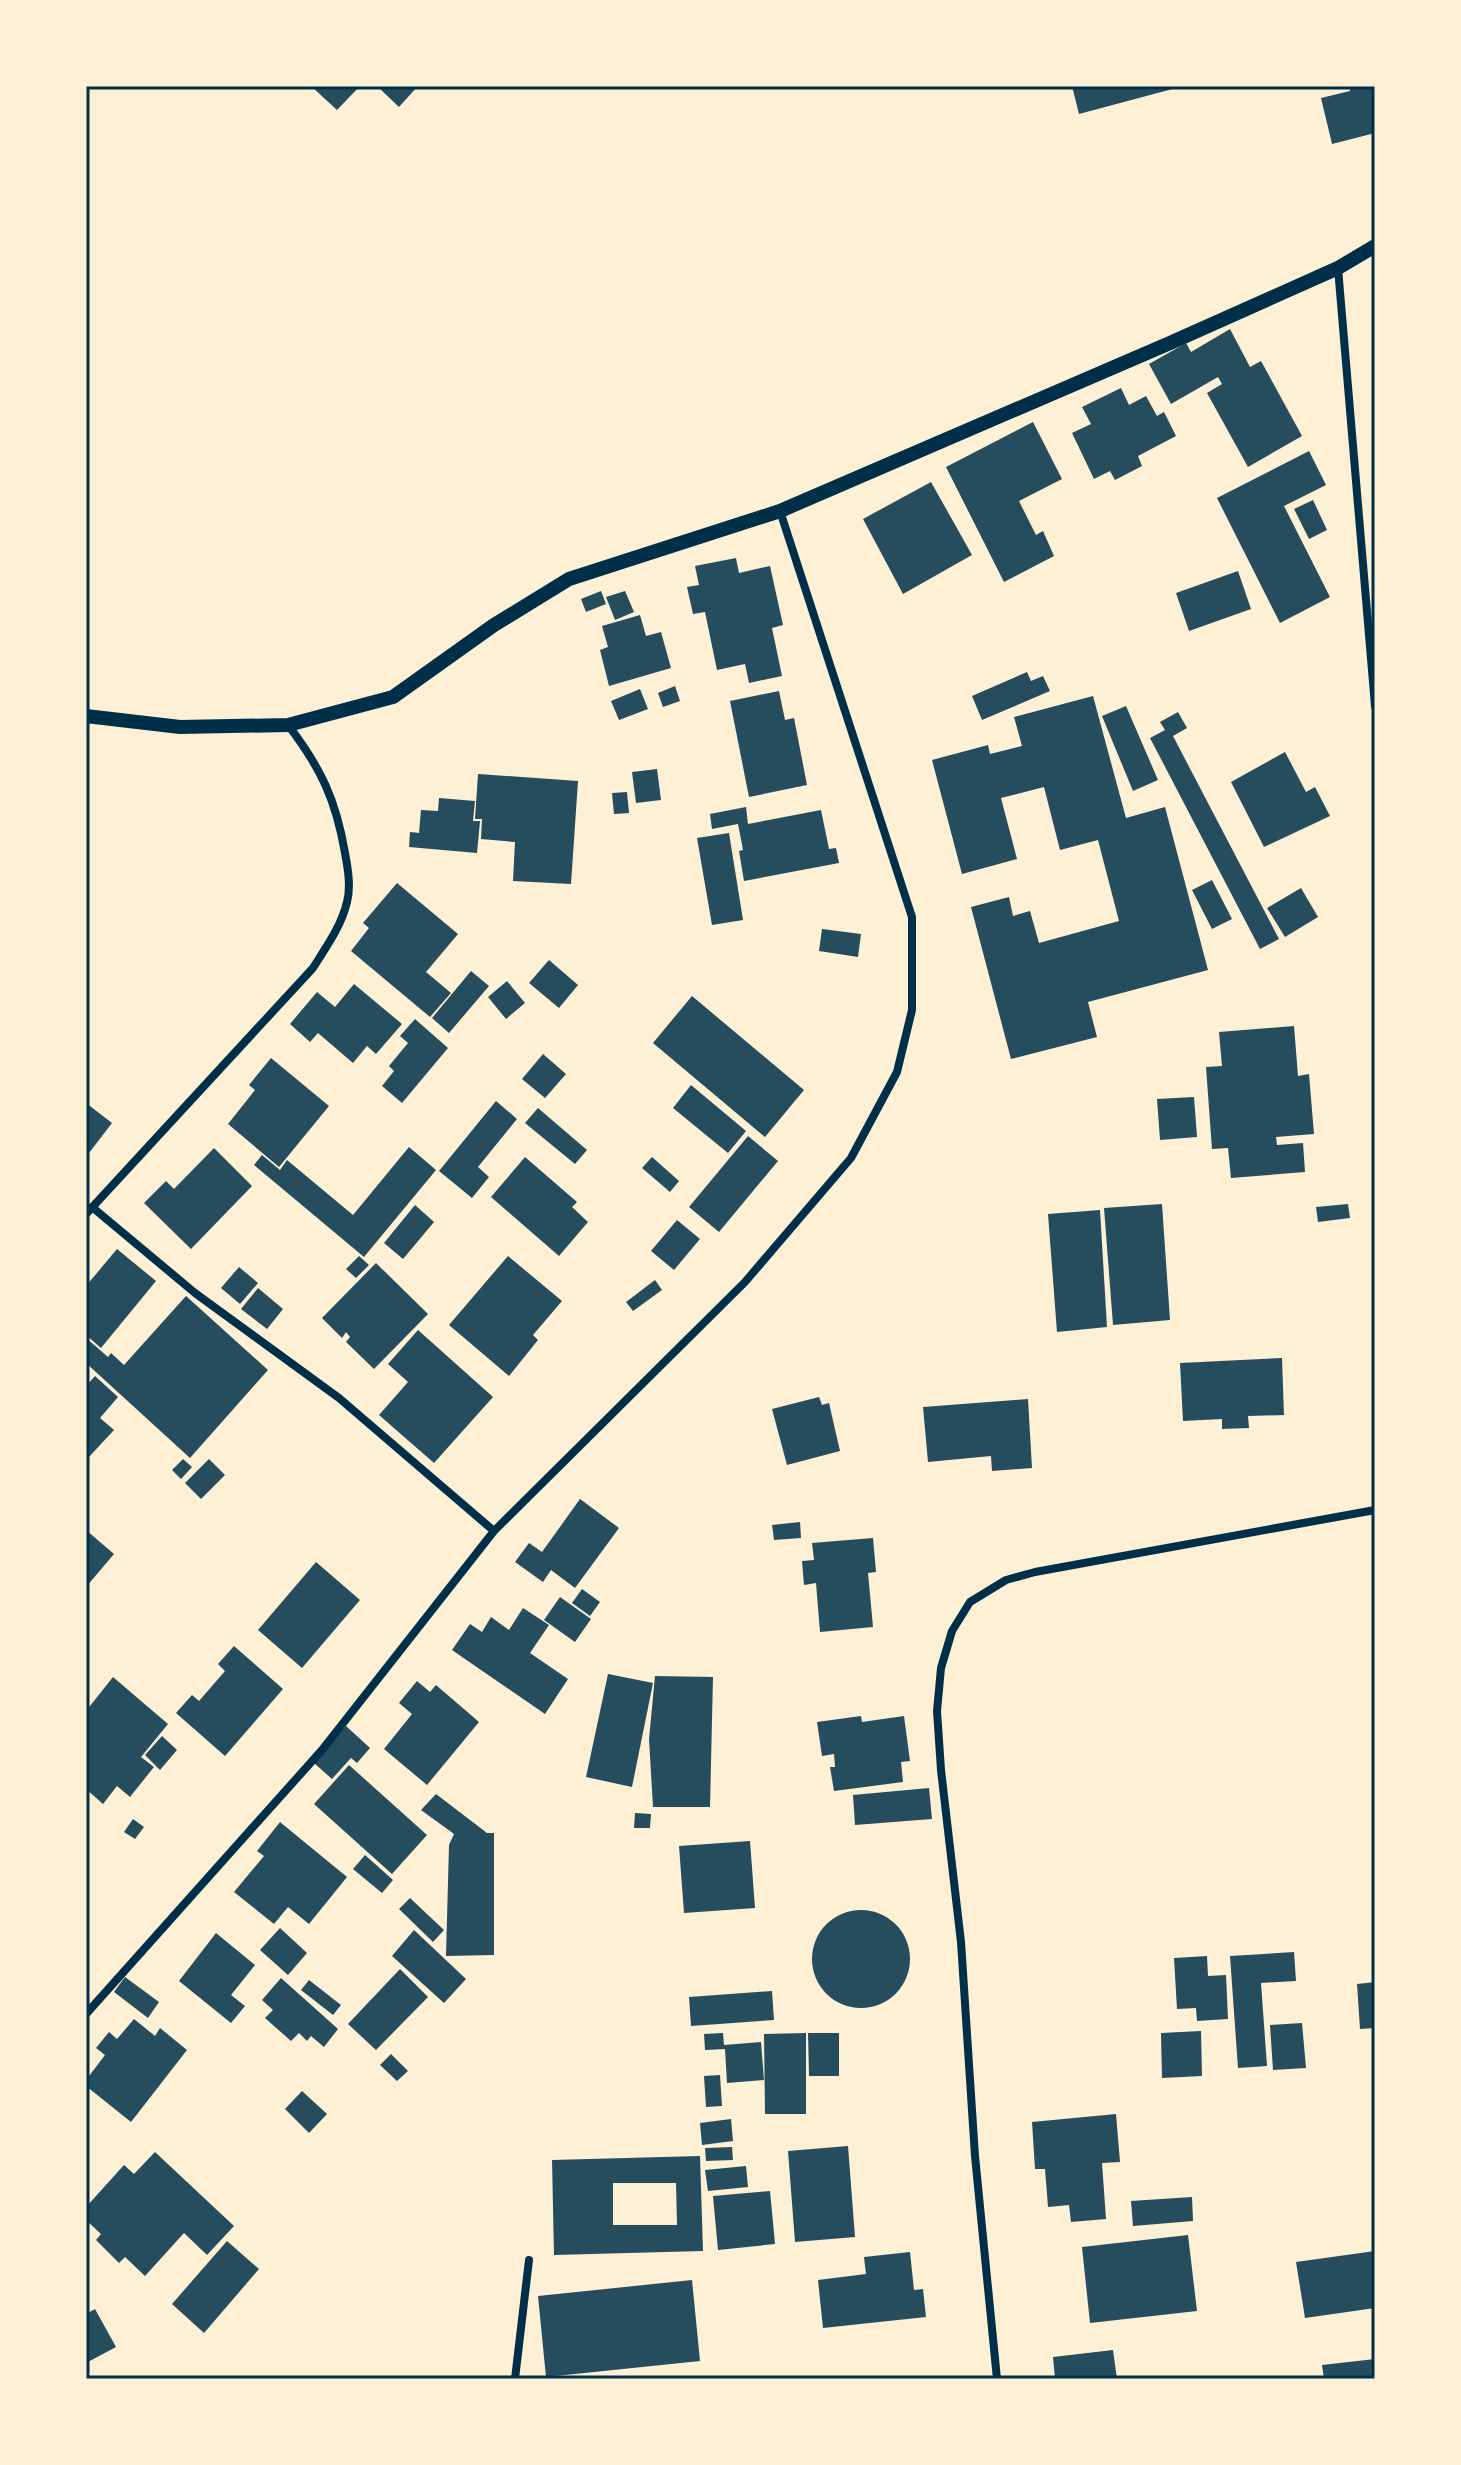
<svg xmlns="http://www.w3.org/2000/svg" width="1461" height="2465" font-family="'Golos Text',sans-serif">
<rect width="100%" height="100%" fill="#fdf0d5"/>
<!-- building -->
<path fill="#264d5e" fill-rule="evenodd" d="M 311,86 L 360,86 L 337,110 Z
M 377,86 L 418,86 L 399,107 Z
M 1072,86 L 1180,86 L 1180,87 L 1079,114 Z
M 1349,86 L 1375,86 L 1375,133 L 1332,144 L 1321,98 L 1350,91 Z
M 1230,329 L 1250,367 L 1261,361 L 1302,436 L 1248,467 L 1207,393 L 1222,384 L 1218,377 L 1171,404 L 1149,364 L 1186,343 L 1191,352 Z
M 1121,388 L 1129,405 L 1146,396 L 1157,416 L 1164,412 L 1176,436 L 1138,456 L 1142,466 L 1115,480 L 1110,471 L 1094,479 L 1072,433 L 1091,424 L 1082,407 Z
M 1033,422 L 1062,479 L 1019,501 L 1036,535 L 1043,531 L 1054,556 L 1004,582 L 946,467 Z
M 1309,451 L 1326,485 L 1284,506 L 1330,597 L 1280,623 L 1217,498 Z
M 931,482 L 972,555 L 903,594 L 863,519 Z
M 1313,500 L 1327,530 L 1309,539 L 1294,509 Z
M 736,558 L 739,573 L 770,566 L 783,625 L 772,628 L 782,676 L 749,683 L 745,664 L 717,670 L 705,612 L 693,614 L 687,587 L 699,585 L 695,566 Z
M 1238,571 L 1251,609 L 1189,631 L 1176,593 Z
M 601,591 L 606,604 L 586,612 L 581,599 Z
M 625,591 L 634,612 L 615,620 L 606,597 Z
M 640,615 L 646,636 L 661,632 L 671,668 L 609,686 L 600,650 L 608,647 L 602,626 Z
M 1027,672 L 1031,681 L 1043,676 L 1050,691 L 982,720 L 972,696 Z
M 675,686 L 680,701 L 663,707 L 658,693 Z
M 640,689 L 648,709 L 619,720 L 611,701 Z
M 779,691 L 785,720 L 794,718 L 807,785 L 749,797 L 730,701 Z
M 1093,696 L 1126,818 L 1165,807 L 1208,970 L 1088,1002 L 1097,1037 L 1011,1059 L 971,907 L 1009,897 L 1013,916 L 1030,911 L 1039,943 L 1119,921 L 1098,840 L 1060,850 L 1044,787 L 1001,798 L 1017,859 L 962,874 L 932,760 L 988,745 L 990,754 L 1022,746 L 1014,717 Z
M 1126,706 L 1158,780 L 1133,791 L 1102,716 Z
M 1178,712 L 1187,728 L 1173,736 L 1279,939 L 1260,949 L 1150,738 L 1165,730 L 1160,722 Z
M 1285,752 L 1306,792 L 1315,787 L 1330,816 L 1264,847 L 1231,782 Z
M 657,769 L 661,800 L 636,803 L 632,772 Z
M 478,774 L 578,781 L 571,884 L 513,881 L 515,842 L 481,839 L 482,819 L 475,819 Z
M 627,792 L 629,813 L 614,814 L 612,793 Z
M 439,798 L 475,801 L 473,821 L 480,821 L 477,853 L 409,847 L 410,832 L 419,833 L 421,810 L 438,811 Z
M 746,807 L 748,824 L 821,810 L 829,849 L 836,848 L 839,863 L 744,881 L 739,851 L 743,850 L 738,824 L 712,829 L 710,814 Z
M 729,833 L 743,920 L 712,925 L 697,838 Z
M 1212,880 L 1232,919 L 1212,929 L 1192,890 Z
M 397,883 L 458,934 L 426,972 L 451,993 L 430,1017 L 351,951 L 369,928 L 363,923 Z
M 1301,888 L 1318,917 L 1285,937 L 1267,908 Z
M 822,929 L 861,934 L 858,957 L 819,951 Z
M 549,960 L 578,985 L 559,1008 L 529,983 Z
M 471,971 L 489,986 L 449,1033 L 432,1018 Z
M 507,981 L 525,1003 L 506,1019 L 488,997 Z
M 354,984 L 402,1024 L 376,1054 L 367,1046 L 353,1063 L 318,1033 L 310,1042 L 290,1024 L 317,992 L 335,1007 Z
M 692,996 L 804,1090 L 765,1137 L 653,1043 Z
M 415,1019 L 448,1048 L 402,1103 L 382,1086 L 394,1071 L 389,1066 L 408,1043 L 400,1036 Z
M 1294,1026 L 1298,1076 L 1309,1074 L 1314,1134 L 1276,1137 L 1277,1145 L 1303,1143 L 1305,1172 L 1231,1178 L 1228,1148 L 1212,1149 L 1206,1067 L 1222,1066 L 1219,1032 Z
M 543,1054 L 566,1074 L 545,1098 L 522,1079 Z
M 271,1058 L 329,1106 L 279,1167 L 228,1124 L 255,1090 L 249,1085 Z
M 691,1085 L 746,1131 L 728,1153 L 673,1108 Z
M 1194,1097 L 1197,1137 L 1160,1140 L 1157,1099 Z
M 496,1101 L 517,1119 L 478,1167 L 489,1177 L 472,1198 L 439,1171 Z
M 86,1103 L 112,1123 L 89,1153 L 86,1151 Z
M 538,1108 L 587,1150 L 575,1164 L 525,1123 Z
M 748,1136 L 778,1161 L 719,1232 L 689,1207 Z
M 409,1147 L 436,1170 L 364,1257 L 254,1165 L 262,1155 L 280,1170 L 287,1160 L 353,1215 Z
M 214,1148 L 252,1186 L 191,1249 L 144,1203 L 166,1181 L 174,1189 Z
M 525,1157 L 577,1202 L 572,1207 L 588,1222 L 559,1256 L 491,1197 Z
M 652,1157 L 679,1181 L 670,1192 L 642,1168 Z
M 1162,1204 L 1170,1320 L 1113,1325 L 1104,1208 Z
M 1348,1204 L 1350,1218 L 1318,1222 L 1316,1207 Z
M 415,1205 L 434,1222 L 403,1259 L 384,1243 Z
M 1100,1210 L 1107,1327 L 1057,1332 L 1048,1214 Z
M 677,1220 L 700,1239 L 674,1270 L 651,1251 Z
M 117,1249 L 156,1281 L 101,1348 L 86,1335 L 86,1286 Z
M 359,1256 L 369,1265 L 356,1278 L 346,1269 Z
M 508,1256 L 562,1301 L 533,1335 L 538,1340 L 509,1376 L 449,1325 Z
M 376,1263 L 428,1314 L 374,1369 L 346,1342 L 350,1337 L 346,1332 L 342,1338 L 322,1318 Z
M 239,1267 L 258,1283 L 240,1304 L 221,1288 Z
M 655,1280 L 662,1290 L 633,1311 L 626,1302 Z
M 258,1288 L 283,1309 L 267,1329 L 241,1309 Z
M 186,1296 L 268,1370 L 190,1458 L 86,1363 L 86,1338 L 108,1357 L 111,1353 L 124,1365 Z
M 418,1330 L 493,1397 L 434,1463 L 379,1415 L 408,1382 L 388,1364 Z
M 1282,1358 L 1284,1415 L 1248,1416 L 1249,1428 L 1222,1429 L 1222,1419 L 1183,1421 L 1180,1363 Z
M 95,1376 L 118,1397 L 100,1418 L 114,1430 L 88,1458 L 86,1456 L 86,1386 Z
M 819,1397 L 822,1405 L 829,1403 L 840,1451 L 787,1465 L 772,1409 Z
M 1028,1399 L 1032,1468 L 992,1471 L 991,1456 L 928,1462 L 923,1407 Z
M 183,1459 L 192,1467 L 181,1479 L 172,1470 Z
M 209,1459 L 225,1475 L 201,1499 L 185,1483 Z
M 580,1499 L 619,1528 L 575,1588 L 551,1570 L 543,1582 L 515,1562 L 529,1543 L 542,1552 Z
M 800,1522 L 801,1538 L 774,1540 L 772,1525 Z
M 86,1530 L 114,1554 L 86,1587 Z
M 873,1538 L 876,1572 L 868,1573 L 873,1627 L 820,1632 L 816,1583 L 804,1585 L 802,1561 L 814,1560 L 812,1543 Z
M 316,1562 L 360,1600 L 302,1668 L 258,1630 Z
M 582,1589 L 600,1602 L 590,1616 L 572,1603 Z
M 560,1597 L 591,1619 L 575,1642 L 544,1620 Z
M 523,1608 L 549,1625 L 530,1653 L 568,1679 L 545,1714 L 452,1650 L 470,1624 L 482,1632 L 491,1617 L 509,1630 Z
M 234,1646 L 283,1689 L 225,1756 L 176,1713 L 192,1695 L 199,1701 L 225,1671 L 218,1664 Z
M 608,1674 L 653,1683 L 632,1787 L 586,1777 Z
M 655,1676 L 713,1677 L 710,1807 L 653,1807 L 649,1739 Z
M 113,1677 L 168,1724 L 141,1757 L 154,1767 L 130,1797 L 117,1786 L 103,1804 L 86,1789 L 86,1711 Z
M 417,1681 L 430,1692 L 436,1685 L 479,1722 L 427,1785 L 384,1749 L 412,1714 L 399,1703 Z
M 861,1716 L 862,1722 L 904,1716 L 910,1761 L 901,1762 L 903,1782 L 834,1791 L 830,1767 L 835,1767 L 834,1754 L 822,1756 L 817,1722 Z
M 346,1726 L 370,1748 L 357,1763 L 351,1758 L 332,1779 L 314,1763 Z
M 162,1736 L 177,1750 L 160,1770 L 145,1755 Z
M 349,1765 L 427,1835 L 392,1874 L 314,1804 Z
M 929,1788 L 932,1819 L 855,1825 L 853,1795 Z
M 436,1794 L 487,1833 L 494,1833 L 494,1955 L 446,1956 L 449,1845 L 454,1834 L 421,1810 Z
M 635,1813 L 651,1814 L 650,1828 L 634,1828 Z
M 133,1819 L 144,1827 L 135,1839 L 124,1832 Z
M 280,1822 L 347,1877 L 309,1924 L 288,1907 L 274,1924 L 234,1892 L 264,1856 L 257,1851 Z
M 750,1841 L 755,1908 L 684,1913 L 679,1846 Z
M 365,1855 L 393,1880 L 382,1893 L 353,1869 Z
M 410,1898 L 444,1930 L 433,1942 L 399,1909 Z
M812 1959a49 49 0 1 1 98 0a49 49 0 1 1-98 0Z
M 280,1928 L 307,1953 L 288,1975 L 260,1950 Z
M 414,1930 L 466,1979 L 444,2003 L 392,1956 Z
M 216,1933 L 255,1965 L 231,1995 L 245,2006 L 231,2023 L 179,1981 Z
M 1294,1952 L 1296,1981 L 1261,1983 L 1267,2066 L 1238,2068 L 1230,1956 Z
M 1207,1956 L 1208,1976 L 1226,1975 L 1228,2019 L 1197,2021 L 1196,2008 L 1177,2009 L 1174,1958 Z
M 400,1969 L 428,1997 L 376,2050 L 348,2024 Z
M 125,1977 L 159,2002 L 148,2018 L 114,1992 Z
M 281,1978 L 338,2029 L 324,2047 L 311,2036 L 307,2041 L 299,2033 L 291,2041 L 265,2018 L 273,2010 L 262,2000 Z
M 309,1980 L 341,2005 L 333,2015 L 301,1990 Z
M 1375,1982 L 1375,2028 L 1360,2029 L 1357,1984 Z
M 772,1991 L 774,2020 L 691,2026 L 689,1997 Z
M 134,2019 L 155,2036 L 160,2028 L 187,2050 L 131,2122 L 86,2086 L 86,2080 L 105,2055 L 96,2048 L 109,2032 L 117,2039 Z
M 1302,2023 L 1306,2068 L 1273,2070 L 1270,2025 Z
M 1201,2031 L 1202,2076 L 1162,2078 L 1161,2033 Z
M 723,2033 L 724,2045 L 761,2042 L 764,2080 L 727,2083 L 725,2049 L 705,2050 L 704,2034 Z
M 806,2033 L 806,2114 L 765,2114 L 764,2034 Z
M 808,2033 L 839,2033 L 839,2076 L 809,2076 Z
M 391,2054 L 408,2071 L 397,2081 L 380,2065 Z
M 720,2075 L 722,2106 L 706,2107 L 704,2076 Z
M 302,2091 L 327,2114 L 309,2133 L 285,2109 Z
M 1116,2114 L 1120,2162 L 1102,2163 L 1106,2219 L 1071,2222 L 1069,2205 L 1048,2207 L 1045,2169 L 1035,2169 L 1032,2122 Z
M 731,2119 L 733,2141 L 702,2145 L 700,2123 Z
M 848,2146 L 855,2237 L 795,2242 L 788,2151 Z
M 732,2147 L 733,2160 L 706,2161 L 705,2148 Z
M 155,2152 L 234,2226 L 207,2255 L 184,2233 L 145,2276 L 125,2257 L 119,2263 L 96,2240 L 101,2234 L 86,2220 L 86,2207 L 124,2165 L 134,2174 Z
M 700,2156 L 703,2251 L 554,2255 L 552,2160 ZM 613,2183 L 676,2183 L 677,2225 L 613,2225 Z
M 746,2166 L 748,2187 L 708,2191 L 705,2170 Z
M 770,2191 L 775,2244 L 718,2250 L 713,2196 Z
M 1192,2197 L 1193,2221 L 1133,2226 L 1131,2201 Z
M 1188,2235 L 1197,2311 L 1090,2323 L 1082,2247 Z
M 227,2241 L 259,2269 L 204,2333 L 172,2304 Z
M 1375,2251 L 1375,2308 L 1305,2318 L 1296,2262 Z
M 910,2252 L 914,2290 L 923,2289 L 926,2317 L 823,2328 L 818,2280 L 866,2274 L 864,2257 Z
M 692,2280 L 700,2361 L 546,2377 L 538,2296 Z
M 95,2309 L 116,2347 L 86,2363 L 86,2314 Z
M 1113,2350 L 1117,2379 L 1055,2379 L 1053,2357 Z
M 1375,2359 L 1375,2379 L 1324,2379 L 1322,2365 Z"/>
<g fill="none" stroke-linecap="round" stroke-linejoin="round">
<!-- minor -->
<path stroke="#003049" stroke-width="8" d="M 1338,268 L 1375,706
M 92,1207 L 195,1293 L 339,1398 L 494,1531
M 86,1214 L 313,968 C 326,947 341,927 347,902 C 351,887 348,869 345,853 C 336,800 321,768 288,725
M 86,2014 L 322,1750 L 494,1531 L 745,1282 L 851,1158 L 897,1072 L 912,1010 L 912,917 L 780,511
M 515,2379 L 529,2260
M 997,2379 L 975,2156 L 961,1942 L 941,1770 L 937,1711 L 941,1668 L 952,1631 L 970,1602 L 1006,1580 L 1035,1572 L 1375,1510"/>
<!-- tertiary -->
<path stroke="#003049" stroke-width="14" d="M 86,716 L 180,727 L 288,725 L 393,697 L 494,625 L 569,579 L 780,511 L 1170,343 L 1338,268 L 1375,246"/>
</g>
<!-- border -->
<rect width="1461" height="2465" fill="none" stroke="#fdf0d5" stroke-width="176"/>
<rect x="88" y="88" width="1285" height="2289" fill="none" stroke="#003049" stroke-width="3"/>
</svg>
